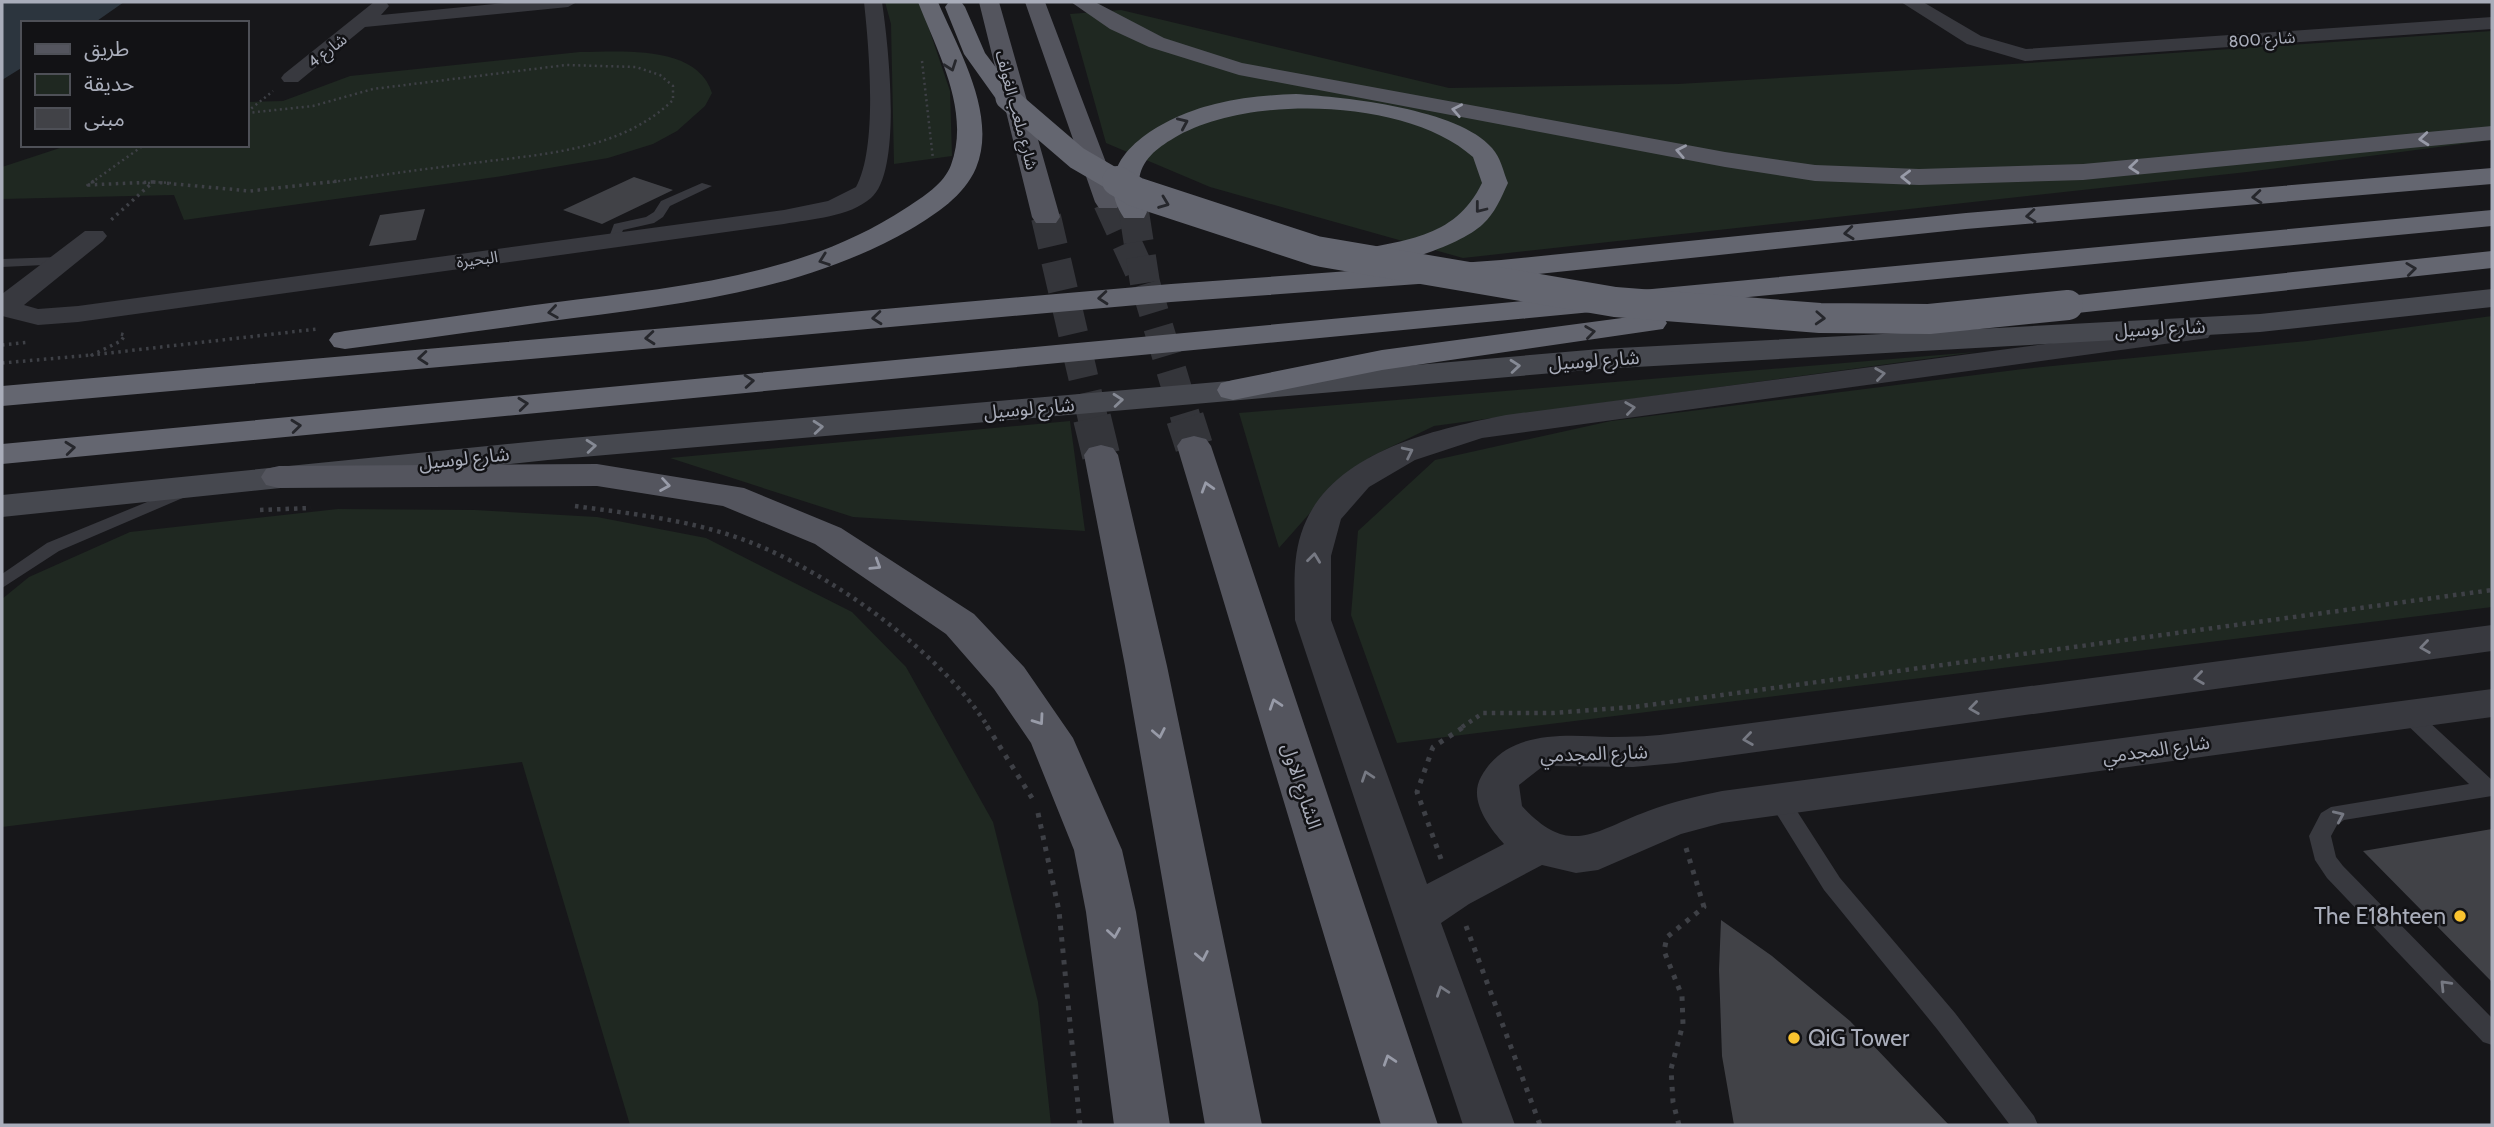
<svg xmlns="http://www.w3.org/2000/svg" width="2494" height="1127" font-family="Cabin,'Noto Sans Arabic',sans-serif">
<rect width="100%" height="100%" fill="#17171a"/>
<!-- green -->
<path fill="#1f2821" d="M 885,2 L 920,2 L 950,91 L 952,156 L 894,164 L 891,24 Z
M 1121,10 L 1449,88 L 1678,84 L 2029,63 L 2492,31 L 2492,140 L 2247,172 L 1463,258 L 1210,187 L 1106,143 L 1070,14 Z
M 580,52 C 621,52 697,44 712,93 L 705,106 L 677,131 L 653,144 L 608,158 L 496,177 L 184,220 L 174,195 L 2,199 L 2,167 L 69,145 L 247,145 L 247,102 L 283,101 L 350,76 Z
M 2492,316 L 2492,607 L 1397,743 L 1351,615 L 1358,531 L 1435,460 L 1611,421 L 2023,369 L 2307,341 Z
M 1976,352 L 1434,426 L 1370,457 L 1317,505 L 1279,548 L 1239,413 Z
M 1070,421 L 1085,531 L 853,517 L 670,458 Z
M 338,509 L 475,510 L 597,517 L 706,538 L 852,612 L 906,667 L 993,822 L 1038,1002 L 1051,1125 L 630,1125 L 522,762 L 2,827 L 2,599 L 29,577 L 130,532 Z"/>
<!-- water -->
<path fill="#2c353e" d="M 2,2 L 124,2 L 94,23 L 23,23 L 23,67 L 2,80 Z"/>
<!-- building -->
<path fill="#414247" d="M 634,177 L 673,190 L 602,224 L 563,210 Z
M 425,209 L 416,240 L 369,246 L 380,215 Z
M 2492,829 L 2492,982 L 2363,851 Z
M 1721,920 L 1772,956 L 1850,1021 L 1949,1125 L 1734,1125 L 1722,1056 L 1719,970 Z"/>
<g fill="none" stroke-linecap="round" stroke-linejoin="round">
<!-- primary-tunnel-far1 -->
<path stroke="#34353a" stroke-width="30" stroke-dasharray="30 15" stroke-linecap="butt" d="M 1108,202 L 1145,283 L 1186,419
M 1046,217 L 1093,419"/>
<!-- primary-tunnel -->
<path stroke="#34353a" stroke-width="38" stroke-dasharray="38 19" stroke-linecap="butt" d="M 1092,418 L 1101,455
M 1185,418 L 1194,446"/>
<!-- highway-tunnel -->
<path stroke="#34353a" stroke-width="30" stroke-dasharray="30 15" stroke-linecap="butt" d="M 1134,212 L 1145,283"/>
<!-- path-far3 -->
<path stroke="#3e4046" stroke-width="2.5" stroke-dasharray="2 3.5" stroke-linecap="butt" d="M 922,61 L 933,159
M 247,112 L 273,91
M 247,113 L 313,106 L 373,89 L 566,65 L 636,67 L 660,75 L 673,86 L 673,100 C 621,151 542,154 473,163 C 424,169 375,176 325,183
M 153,182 L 171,183
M 91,183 L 144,145
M 137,183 L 152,183"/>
<!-- path-far2 -->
<path stroke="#3e4046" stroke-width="3.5" stroke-dasharray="2.5 4.5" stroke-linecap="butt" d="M 94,181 L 88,185 L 153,182 L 111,220
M 153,182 L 250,191 L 338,181
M 121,334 L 125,335 L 121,341 L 92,355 L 317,329
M 2,345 L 29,342
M 2,363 L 92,355"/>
<!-- path-far1 -->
<path stroke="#3e4046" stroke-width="4.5" stroke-dasharray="3.5 5" stroke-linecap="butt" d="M 575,506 C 633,514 692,520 747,541 C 829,572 942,653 988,727
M 260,510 L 311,508
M 1462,727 L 1483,713 L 1553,713 L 1634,707 L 2492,590"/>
<!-- path -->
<path stroke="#3e4046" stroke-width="5" stroke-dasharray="4.5 7" stroke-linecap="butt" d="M 987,726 L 1032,798
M 1038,813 L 1059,911 L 1080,1125
M 1441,859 L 1417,792 L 1433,747 L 1465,726
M 1466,926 L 1540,1125
M 1679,1125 L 1673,1102 L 1671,1069 L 1683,1024 L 1682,996 L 1664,951 L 1667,937 L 1704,907 L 1686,848"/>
<!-- lane -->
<path fill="#38393f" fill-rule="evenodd" d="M 702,183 L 712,186 L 670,206 L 663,217 L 654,223 L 623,230 L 618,243 L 608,240 L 614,224 L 646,217 L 654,212 L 661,201 Z
M 60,257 L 65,258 L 65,264 L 2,267 L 2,259 Z
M 186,486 L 192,488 L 194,491 L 192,494 L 59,551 L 2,588 L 2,574 L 47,543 Z
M 2409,708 L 2416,710 L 2492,780 L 2492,796 L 2344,820 L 2337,825 L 2331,836 L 2336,857 L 2343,866 L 2492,1018 L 2492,1045 L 2483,1042 L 2327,878 L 2315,860 L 2309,836 L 2321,813 L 2331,807 L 2469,784 L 2402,720 L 2399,715 L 2402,710 Z
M 1779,792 L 1786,794 L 1840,878 L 1955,1013 L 2034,1116 L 2038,1125 L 2010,1125 L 1937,1029 L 1824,890 L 1768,800 L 1772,794 Z"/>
<!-- street -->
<path fill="#38393f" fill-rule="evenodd" d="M 374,2 L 386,2 L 389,6 L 381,15 L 514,2 L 577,2 L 568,7 L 365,27 L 298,82 L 284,82 L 281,78 L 284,74 Z
M 864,2 L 882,2 C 888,42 903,170 871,198 C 849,217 812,219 784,224 L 78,322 L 38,325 L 2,316 L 2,294 L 85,231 L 103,231 L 107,236 L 103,241 L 24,305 L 38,309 L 78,306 L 784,210 L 828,201 L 856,187 C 878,147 869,48 864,2 Z
M 1901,2 L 1923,2 L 1981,36 L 2026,49 L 2492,17 L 2492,29 L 2025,61 L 1967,44 Z
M 2198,324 L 2208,326 L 2212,332 L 2208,338 L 1482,438 L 1415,460 L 1369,487 L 1341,519 L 1331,556 L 1331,620 L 1427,884 L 1504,844 C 1489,827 1468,800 1481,777 C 1507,729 1564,735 1611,737 C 1633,737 1654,736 1676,733 L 2492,625 L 2492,651 L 1676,763 L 1633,767 L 1551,766 L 1542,767 L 1519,785 L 1522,806 C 1570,858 1594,831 1648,811 C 1672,802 1697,796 1722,791 L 2492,689 L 2492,717 L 1722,823 L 1681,834 L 1598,870 L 1576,873 L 1542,865 L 1469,904 L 1441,923 L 1515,1125 L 1463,1125 L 1295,620 C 1295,591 1292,562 1301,534 C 1327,452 1433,430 1506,415 Z"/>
<!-- secondary -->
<path fill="#46484f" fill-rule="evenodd" d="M 2492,289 L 2492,307 L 2260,332 L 1600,369 L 548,460 L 2,517 L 2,495 L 548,440 L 1600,349 L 2260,314 Z"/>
<!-- primary -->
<path fill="#54555e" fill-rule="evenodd" d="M 979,2 L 999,2 L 1060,217 L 1056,223 L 1036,223 L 1032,217 Z
M 1025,2 L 1045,2 L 1121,202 L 1117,208 L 1099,208 L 1095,202 Z
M 1071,2 L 1095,2 L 1164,38 L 1242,63 L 1725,152 L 1815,165 L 1919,169 L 2083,164 L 2492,126 L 2492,140 L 2083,180 L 1919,185 L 1815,181 L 1725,167 L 1239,75 L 1149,47 L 1110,29 Z
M 1194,436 L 1206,439 L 1211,446 L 1438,1125 L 1381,1125 L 1177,446 L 1182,439 Z
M 1101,445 L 1113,448 L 1118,455 L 1167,666 L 1262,1125 L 1205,1125 L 1125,666 L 1084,455 L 1089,448 Z
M 597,464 L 744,488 L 841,528 L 974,614 L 1024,667 L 1073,738 L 1122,850 L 1136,912 L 1170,1125 L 1114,1125 L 1086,912 L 1074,850 L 1031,743 L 994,689 L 946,634 L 815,544 L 723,506 L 597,486 L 279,488 L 266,485 L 261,477 L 266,469 L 279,466 Z"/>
<!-- highway -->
<path fill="#646670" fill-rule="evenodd" d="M 918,2 L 938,2 C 958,49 998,115 976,168 C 964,196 936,214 911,229 C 798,294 671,305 544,322 C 478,331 412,340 345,349 L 334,347 L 329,340 L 334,333 L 345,331 C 414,322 482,312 550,303 C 673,287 800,278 906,208 C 923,197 944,184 951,165 C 971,111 937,51 918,2 Z
M 948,3 L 962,3 L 965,7 L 985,53 L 1019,98 L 1015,103 L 999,103 L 964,54 L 945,7 Z
M 1296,94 C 1345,97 1459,109 1492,148 C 1501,158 1503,171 1508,183 C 1501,198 1495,213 1483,224 C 1459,247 1378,273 1346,265 L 1342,259 L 1346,253 C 1401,239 1454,241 1482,183 L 1473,157 C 1408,98 1247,94 1174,138 C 1157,148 1141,160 1139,181 C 1138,192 1144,202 1147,212 L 1144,218 L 1124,218 C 1083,157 1168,115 1215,104 C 1242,97 1269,95 1296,94 Z
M 2492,168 L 2492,184 L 1966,229 L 1501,278 L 1171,302 L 2,406 L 2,386 L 1171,284 L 1501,260 L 1966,213 Z
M 2492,210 L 2492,226 L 2,464 L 2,444 Z
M 2492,251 L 2492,268 L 2068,314 L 2057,311 L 2053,305 L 2057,299 L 2068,296 Z
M 1652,314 L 1663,317 L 1667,323 L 1663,329 L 1382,370 L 1233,400 L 1221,397 L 1217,390 L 1221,383 L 1233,380 L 1382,350 Z"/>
<!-- highway-bridge-far1 -->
<path stroke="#646670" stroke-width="23" d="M 1007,98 L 1077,158 L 1120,183"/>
<!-- highway-bridge -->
<path stroke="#646670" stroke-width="30" d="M 1117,181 L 1136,192 L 1316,251 L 1615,302 L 1820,318 L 1929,319 L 2068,305"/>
</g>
<!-- one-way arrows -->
<defs><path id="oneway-chevron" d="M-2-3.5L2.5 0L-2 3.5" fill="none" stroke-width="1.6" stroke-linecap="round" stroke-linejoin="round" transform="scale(1.75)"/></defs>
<g stroke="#26272c">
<use href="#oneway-chevron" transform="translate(951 66) rotate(70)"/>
<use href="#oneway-chevron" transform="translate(1183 123) rotate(-24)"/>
<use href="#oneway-chevron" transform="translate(2257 197) rotate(175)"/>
<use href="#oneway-chevron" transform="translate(1164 203) rotate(21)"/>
<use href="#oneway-chevron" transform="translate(1480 208) rotate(128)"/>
<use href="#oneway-chevron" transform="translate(2031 216) rotate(175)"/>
<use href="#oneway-chevron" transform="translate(1849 233) rotate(174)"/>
<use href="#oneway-chevron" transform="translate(824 260) rotate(160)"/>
<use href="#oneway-chevron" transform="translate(2411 269) rotate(-7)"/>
<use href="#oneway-chevron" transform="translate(1103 298) rotate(175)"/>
<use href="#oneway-chevron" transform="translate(553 312) rotate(172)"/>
<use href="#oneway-chevron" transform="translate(877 318) rotate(175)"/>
<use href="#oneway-chevron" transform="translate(1820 318) rotate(3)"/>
<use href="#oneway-chevron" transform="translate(1590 332) rotate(-8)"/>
<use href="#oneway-chevron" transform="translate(650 338) rotate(175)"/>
<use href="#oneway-chevron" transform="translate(423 358) rotate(175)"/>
<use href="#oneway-chevron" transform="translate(749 381) rotate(-5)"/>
<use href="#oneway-chevron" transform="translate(523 404) rotate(-6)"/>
<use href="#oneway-chevron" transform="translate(296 426) rotate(-6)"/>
<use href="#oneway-chevron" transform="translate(70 448) rotate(-6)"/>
</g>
<g stroke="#989ba8">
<use href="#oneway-chevron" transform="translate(1457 110) rotate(-169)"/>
<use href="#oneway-chevron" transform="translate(2424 139) rotate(175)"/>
<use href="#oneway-chevron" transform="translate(1681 151) rotate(-169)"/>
<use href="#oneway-chevron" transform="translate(2134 167) rotate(175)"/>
<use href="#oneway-chevron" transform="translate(1906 177) rotate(-179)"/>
<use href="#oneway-chevron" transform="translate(665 485) rotate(9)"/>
<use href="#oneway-chevron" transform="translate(1207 487) rotate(-107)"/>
<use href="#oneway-chevron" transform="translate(876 565) rotate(32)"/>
<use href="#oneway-chevron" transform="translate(1275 704) rotate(-108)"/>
<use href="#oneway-chevron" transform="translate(1039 720) rotate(55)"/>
<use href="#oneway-chevron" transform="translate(1159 733) rotate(79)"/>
<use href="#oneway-chevron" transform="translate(1114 933) rotate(81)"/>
<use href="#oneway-chevron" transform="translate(1202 956) rotate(79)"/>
<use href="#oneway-chevron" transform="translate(1389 1060) rotate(-108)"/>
</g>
<g stroke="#868a95">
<use href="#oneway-chevron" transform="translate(1515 366) rotate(-5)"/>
<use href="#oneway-chevron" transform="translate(1118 400) rotate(-5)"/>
<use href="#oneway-chevron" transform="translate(818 427) rotate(-5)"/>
<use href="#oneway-chevron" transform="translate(591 446) rotate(-5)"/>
</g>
<g stroke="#767983">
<use href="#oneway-chevron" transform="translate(1880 374) rotate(-8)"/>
<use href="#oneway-chevron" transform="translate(1630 408) rotate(-8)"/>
<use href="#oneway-chevron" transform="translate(1408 452) rotate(-26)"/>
<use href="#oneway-chevron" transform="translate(1314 558) rotate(-83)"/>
<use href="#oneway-chevron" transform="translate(2425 647) rotate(172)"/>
<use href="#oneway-chevron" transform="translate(2199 678) rotate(172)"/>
<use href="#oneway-chevron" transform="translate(1974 708) rotate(172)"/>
<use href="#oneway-chevron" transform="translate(1748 739) rotate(172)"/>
<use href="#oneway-chevron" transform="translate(1367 776) rotate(-109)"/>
<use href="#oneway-chevron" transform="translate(2339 816) rotate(-24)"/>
<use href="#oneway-chevron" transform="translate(2445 985) rotate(-134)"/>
<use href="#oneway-chevron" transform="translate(1442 991) rotate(-109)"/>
</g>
<!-- markers -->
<g fill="#fac32f" stroke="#121215" stroke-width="2.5">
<circle cx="2460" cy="916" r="7"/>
<circle cx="1794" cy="1038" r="7"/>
</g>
<g text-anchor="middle" stroke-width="5" stroke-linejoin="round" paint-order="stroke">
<!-- far-street labels -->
<g font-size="16" fill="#a9adba" stroke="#121215">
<text transform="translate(2262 39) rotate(-4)" y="6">شارع 800</text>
<text transform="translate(327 50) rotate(-38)" y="6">شارع 4</text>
<text transform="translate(1017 110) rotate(75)" y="6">شارع ملعب الغولف</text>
<text transform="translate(477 259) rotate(-8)" y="6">البحيرة</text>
</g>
<!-- street labels -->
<g font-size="19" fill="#a9adba" stroke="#121215">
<text transform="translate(2160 328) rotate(-3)" y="7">شارع لوسيل</text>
<text transform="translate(1594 360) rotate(-4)" y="7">شارع لوسيل</text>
<text transform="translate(1029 408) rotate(-5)" y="7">شارع لوسيل</text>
<text transform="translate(464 458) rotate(-6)" y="7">شارع لوسيل</text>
<text transform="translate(2156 749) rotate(-8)" y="7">شارع المجدمي</text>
<text transform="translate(1594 753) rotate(-2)" y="7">شارع المجدمي</text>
<text transform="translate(1302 786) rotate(72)" y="7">الشارع الاول</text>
</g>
<!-- near-poi labels -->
<g font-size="23" fill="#a9adba" stroke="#121215" text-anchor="end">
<text x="2446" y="924">The E18hteen</text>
<text x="1808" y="1046" text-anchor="start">QiG Tower</text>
</g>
</g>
<!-- border -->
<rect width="2494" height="1127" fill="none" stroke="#a9adba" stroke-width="7"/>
<!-- legend -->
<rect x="21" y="21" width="228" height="126" fill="#121215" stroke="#4e5057" stroke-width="2"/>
<rect x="35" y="44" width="35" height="10" fill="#54555e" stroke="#4e5057" stroke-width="2"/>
<text x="84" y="56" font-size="21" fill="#a9adba">طريق</text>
<rect x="35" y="74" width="35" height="21" fill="#1f2821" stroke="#4e5057" stroke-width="2"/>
<text x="84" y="91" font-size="21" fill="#a9adba">حديقة</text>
<rect x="35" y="108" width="35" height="21" fill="#414247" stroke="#4e5057" stroke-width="2"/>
<text x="84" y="126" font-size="21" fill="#a9adba">مبنى</text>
</svg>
